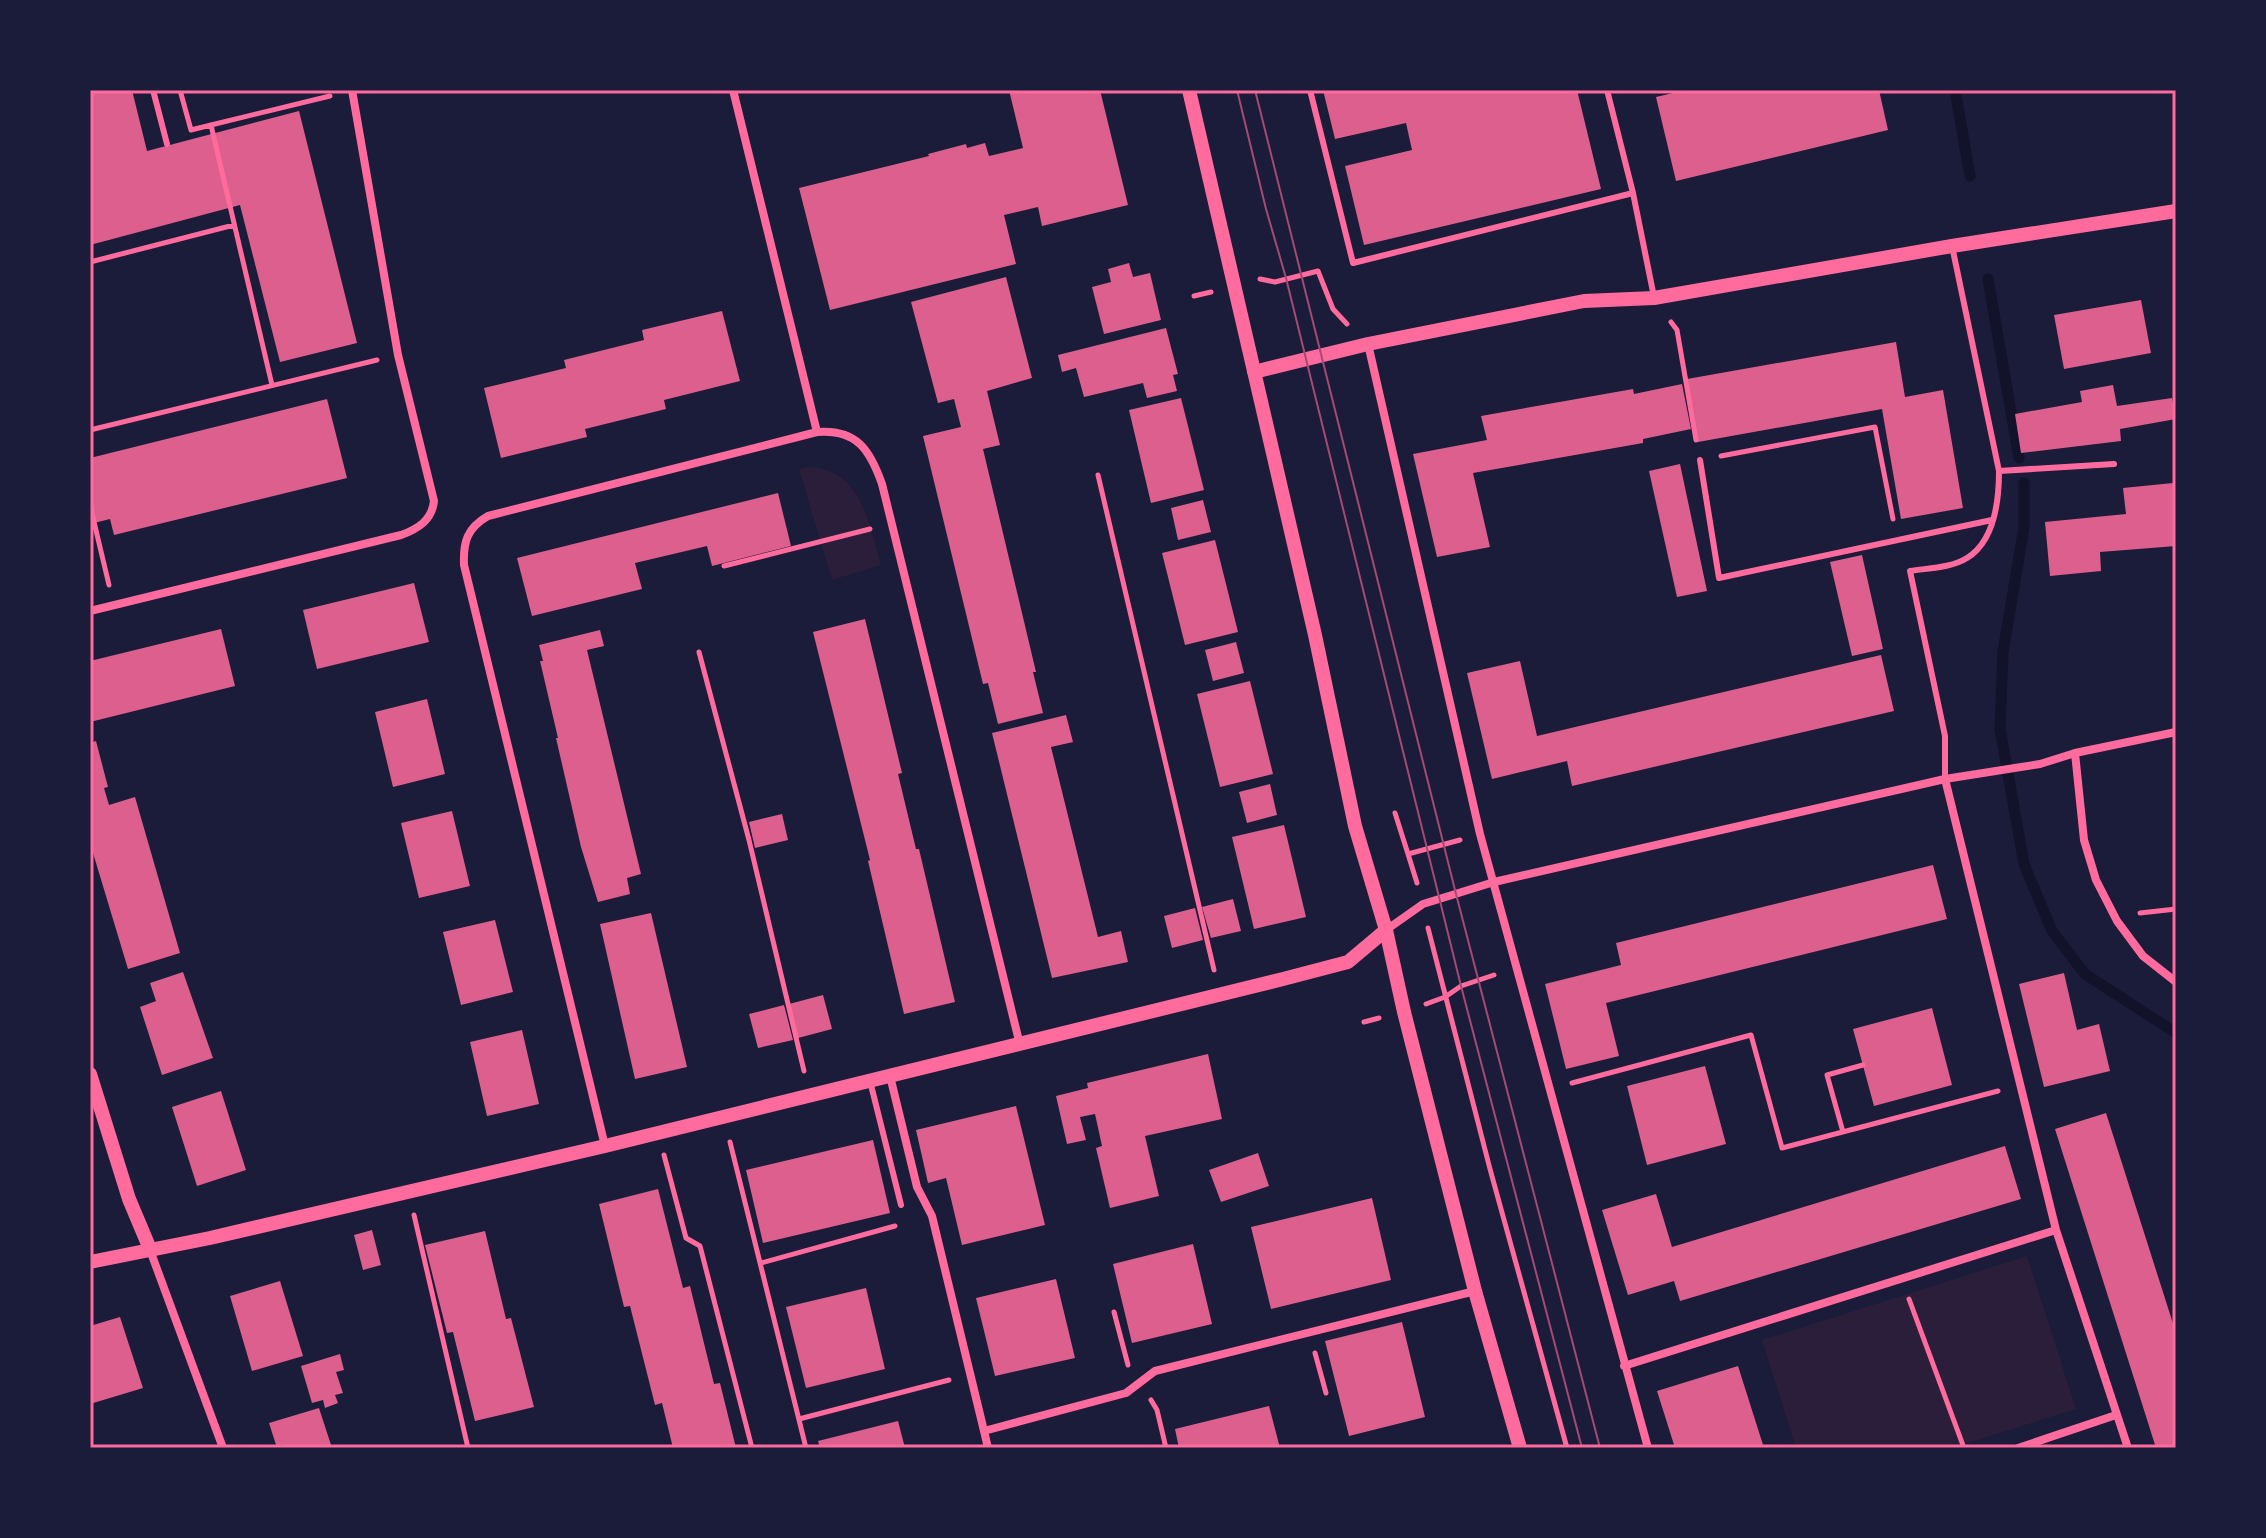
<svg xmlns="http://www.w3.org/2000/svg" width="2266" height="1538" font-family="Overpass,sans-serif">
<rect width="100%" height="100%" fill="#1b1b3a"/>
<!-- green -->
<path fill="#2a1e3b" d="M 810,467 C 861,469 870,526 881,565 L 832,580 L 799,469 Z
M 2027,1256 L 2076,1409 L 1952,1448 L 1796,1448 L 1762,1340 Z"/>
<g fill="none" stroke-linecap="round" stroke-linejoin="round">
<!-- stream -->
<path stroke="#12122b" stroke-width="11" d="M 1955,90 L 1970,176
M 1988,279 L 2019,458
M 2024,483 L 2024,527 L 2003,652 L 2000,729 L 2024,864 L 2052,931 L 2085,974 L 2176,1033"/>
</g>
<!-- building -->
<path fill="#dd5f8e" d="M 90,90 L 132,90 L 147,151 L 299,111 L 357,343 L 280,362 L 240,205 L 90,245 Z
M 1009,90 L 1100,90 L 1128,205 L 1042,226 L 1038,207 L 1004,215 L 1016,264 L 830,310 L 799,188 L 929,156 L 928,154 L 966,144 L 967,148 L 985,143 L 989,156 L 1023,148 Z
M 1323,90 L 1577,90 L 1601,189 L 1364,245 L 1345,166 L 1412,150 L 1406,123 L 1335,139 Z
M 1686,90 L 1879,90 L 1888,130 L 1676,181 L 1656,97 Z
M 1129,263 L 1133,277 L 1150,273 L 1161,320 L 1104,334 L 1092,287 L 1111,282 L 1108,269 Z
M 1006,277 L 1032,378 L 987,391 L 1000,445 L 983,449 L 1036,672 L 1033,672 L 1043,713 L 998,724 L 988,683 L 983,684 L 923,436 L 961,427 L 954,399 L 938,403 L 911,302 Z
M 2141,300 L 2151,353 L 2064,369 L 2054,315 Z
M 722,311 L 740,381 L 664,400 L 666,409 L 585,429 L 587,437 L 501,458 L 484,388 L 566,368 L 564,360 L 644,340 L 642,330 Z
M 1166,328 L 1178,374 L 1173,375 L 1177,391 L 1147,398 L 1143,383 L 1084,397 L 1076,368 L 1062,372 L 1058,355 Z
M 1896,342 L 1905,397 L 1943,390 L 1963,508 L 1901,519 L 1882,409 L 1698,442 L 1687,379 Z
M 1682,384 L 1691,429 L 1643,439 L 1643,443 L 1473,473 L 1490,547 L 1437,557 L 1413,454 L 1487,440 L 1481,416 L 1633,389 L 1634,394 Z
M 2113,385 L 2117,406 L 2172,398 L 2176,419 L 2120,429 L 2121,441 L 2021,453 L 2015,414 L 2082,402 L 2080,391 Z
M 1181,398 L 1204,490 L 1151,503 L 1129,410 Z
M 327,399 L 347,478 L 114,535 L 110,519 L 90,524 L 90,458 Z
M 1680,464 L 1707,591 L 1677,597 L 1649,471 Z
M 2173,483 L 2176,484 L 2176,546 L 2100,552 L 2101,571 L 2050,576 L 2045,522 L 2126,514 L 2123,488 Z
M 778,493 L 791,546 L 712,566 L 707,546 L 635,563 L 642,589 L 532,616 L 517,558 Z
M 1203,500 L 1211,532 L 1178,540 L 1171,508 Z
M 1215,540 L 1238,632 L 1185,645 L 1162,553 Z
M 1862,555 L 1883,649 L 1852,656 L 1830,562 Z
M 414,583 L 429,642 L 317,669 L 303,610 Z
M 865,619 L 902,773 L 898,774 L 916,849 L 919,849 L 955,1002 L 904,1014 L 868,861 L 870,860 L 813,632 Z
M 221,629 L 235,686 L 90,722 L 90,661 Z
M 600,630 L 604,646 L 587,650 L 641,874 L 627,878 L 630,894 L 598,902 L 581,847 L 556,738 L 558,738 L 540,661 L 543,661 L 539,645 Z
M 1236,642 L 1244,673 L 1213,681 L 1205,650 Z
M 1881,655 L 1894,711 L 1572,786 L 1567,761 L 1492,779 L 1467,673 L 1520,661 L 1537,736 Z
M 1250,681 L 1273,774 L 1220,787 L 1197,694 Z
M 427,699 L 445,774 L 393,787 L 375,712 Z
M 1066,715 L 1073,742 L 1051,747 L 1098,937 L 1121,931 L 1128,962 L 1052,978 L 992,733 Z
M 96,741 L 108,787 L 104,788 L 109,805 L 135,797 L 180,953 L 128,969 L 90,843 L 90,743 Z
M 1270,784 L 1277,815 L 1247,823 L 1239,792 Z
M 452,811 L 470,886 L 419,898 L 401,823 Z
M 782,814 L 788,840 L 755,848 L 749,822 Z
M 1284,825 L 1306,917 L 1254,929 L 1232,837 Z
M 1933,865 L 1947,919 L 1606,1003 L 1619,1056 L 1566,1069 L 1545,984 L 1621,965 L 1616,943 Z
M 1233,899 L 1241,931 L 1211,938 L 1202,907 Z
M 1195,908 L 1203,940 L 1172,948 L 1164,916 Z
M 651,913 L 687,1067 L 635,1079 L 600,924 Z
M 495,920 L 513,992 L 461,1005 L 443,932 Z
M 183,972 L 213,1058 L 162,1075 L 140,1007 L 156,1001 L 150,983 Z
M 2064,973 L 2077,1030 L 2099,1024 L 2110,1071 L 2044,1087 L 2019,984 Z
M 823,995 L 832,1029 L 798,1038 L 789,1004 Z
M 784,1005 L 793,1040 L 758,1048 L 749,1014 Z
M 1932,1008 L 1952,1085 L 1874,1106 L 1853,1029 Z
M 522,1030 L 539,1104 L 487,1116 L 470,1042 Z
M 1208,1054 L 1222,1119 L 1145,1136 L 1159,1196 L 1110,1208 L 1096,1148 L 1102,1146 L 1095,1114 L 1080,1117 L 1086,1140 L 1067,1144 L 1056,1096 L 1088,1088 L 1087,1083 Z
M 1705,1066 L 1726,1144 L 1647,1165 L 1627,1086 Z
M 221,1091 L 246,1170 L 197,1186 L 172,1107 Z
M 1016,1106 L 1045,1225 L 962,1245 L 946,1178 L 928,1183 L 916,1130 Z
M 2106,1113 L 2176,1333 L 2176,1448 L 2156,1448 L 2055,1129 Z
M 873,1140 L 890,1213 L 763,1243 L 746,1170 Z
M 2005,1146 L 2021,1199 L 1680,1301 L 1674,1281 L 1628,1295 L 1602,1210 L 1656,1194 L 1672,1247 Z
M 1258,1153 L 1269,1186 L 1221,1202 L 1209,1170 Z
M 658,1189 L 683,1288 L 690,1286 L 714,1384 L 720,1383 L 736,1448 L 673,1448 L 662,1403 L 655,1405 L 630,1306 L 624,1307 L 599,1204 Z
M 1372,1198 L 1391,1280 L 1271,1309 L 1251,1227 Z
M 372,1230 L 381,1265 L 363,1270 L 354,1235 Z
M 485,1231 L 506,1319 L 511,1318 L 534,1407 L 475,1421 L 453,1332 L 447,1333 L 425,1245 Z
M 1193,1244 L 1212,1324 L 1132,1343 L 1113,1264 Z
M 1056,1279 L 1075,1358 L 995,1376 L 976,1298 Z
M 280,1281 L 303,1356 L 252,1371 L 230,1296 Z
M 866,1288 L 885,1369 L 806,1388 L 786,1307 Z
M 120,1317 L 143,1388 L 90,1404 L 90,1326 Z
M 1402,1322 L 1425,1417 L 1349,1436 L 1325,1341 Z
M 340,1354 L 344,1370 L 336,1372 L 343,1393 L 335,1395 L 338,1403 L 325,1408 L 323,1400 L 312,1403 L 301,1366 Z
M 1738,1366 L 1764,1448 L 1675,1448 L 1657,1391 Z
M 1269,1406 L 1280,1448 L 1179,1448 L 1175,1429 Z
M 319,1408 L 332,1448 L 277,1448 L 269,1423 Z
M 898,1421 L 905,1448 L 820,1448 L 818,1441 Z"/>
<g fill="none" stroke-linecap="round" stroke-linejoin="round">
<!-- path -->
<path stroke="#ff6b9d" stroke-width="5" d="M 180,90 L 191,130 L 211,125 L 272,385
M 211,125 L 330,96
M 90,262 L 234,225
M 1260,279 L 1275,282 L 1318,271 L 1333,309 L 1347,324
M 1194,296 L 1211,292
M 1671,322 L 1677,330 L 1696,440
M 90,430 L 377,360
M 1721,456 L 1875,427 L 1893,519
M 1098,475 L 1214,970
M 90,505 L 109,585
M 724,566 L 870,529
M 699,652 L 749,840 L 804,1071
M 1395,813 L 1408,854 L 1460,840
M 1408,854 L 1417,883
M 2140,913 L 2176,909
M 1428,928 L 1490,1169 L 1567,1448
M 1426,1004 L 1445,997 L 1461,986 L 1494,975
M 1364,1022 L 1379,1018
M 1572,1083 L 1751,1035 L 1782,1148 L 1998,1091
M 1843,1132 L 1827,1075 L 1863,1065
M 730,1142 L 806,1448
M 664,1155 L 686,1238 L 700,1246 L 752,1448
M 414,1215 L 468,1448
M 761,1263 L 895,1226
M 1909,1299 L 1964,1448
M 1114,1312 L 1128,1365
M 1315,1353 L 1326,1393
M 1151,1400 L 1157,1410 L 1166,1448
M 799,1419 L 949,1380"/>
<!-- service -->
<path stroke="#ff6b9d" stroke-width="6" d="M 153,90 L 167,144
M 1310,90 L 1353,263 L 1633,193
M 1607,90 L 1633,193 L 1654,297
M 1700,460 L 1719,578 L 1992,520
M 1999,471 L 2114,464
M 1945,779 L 1945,736 L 1910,571 C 1928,568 1951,568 1967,558 C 1995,541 1999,500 1999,471 L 1952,246
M 870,1081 L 901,1205"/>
<!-- minor -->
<path stroke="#ff6b9d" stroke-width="8" d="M 733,90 L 817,432 C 857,429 870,450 882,484 L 1020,1045
M 1368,344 L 1480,834 L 1648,1448
M 90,611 L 401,535 C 418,529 432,520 434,501 L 398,355 L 352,90
M 2075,753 L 2084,840 L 2096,880 L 2117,921 L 2143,956 L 2176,982
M 1945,779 L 2056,1230 L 2128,1448
M 1386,930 L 1423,904 L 1494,882 L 1945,779 L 2040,764 L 2075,753 L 2176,732
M 890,1076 L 917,1187 L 932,1216 L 984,1431 L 1126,1393 L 1155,1371 L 1475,1291
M 605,1146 L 464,565 C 463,542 467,528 488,516 L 817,432
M 150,1250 L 223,1448
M 1624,1366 L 2056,1230
M 984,1431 L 988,1448
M 2018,1448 L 2116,1415"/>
<!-- tertiary -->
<path stroke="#ff6b9d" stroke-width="14" d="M 1189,90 L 1315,635 L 1355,826 L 1386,930 L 1404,1012 L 1475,1291 L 1520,1448
M 1254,372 L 1368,344 L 1584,301 L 1654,298 L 1952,246 L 2176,211
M 90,1074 L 129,1199 L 150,1249
M 90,1262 L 210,1238 L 605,1146 L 1283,979 L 1348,962 L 1386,930"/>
<!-- tram -->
<path stroke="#a44b75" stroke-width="2" d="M 1237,90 L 1266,209 L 1286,278 L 1461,986 L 1582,1448
M 1255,90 L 1456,894 L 1600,1448"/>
</g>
<!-- border -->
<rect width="2266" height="1538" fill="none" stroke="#1b1b3a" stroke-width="184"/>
<rect x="92" y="92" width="2082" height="1354" fill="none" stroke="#ff6b9d" stroke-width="3"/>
</svg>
